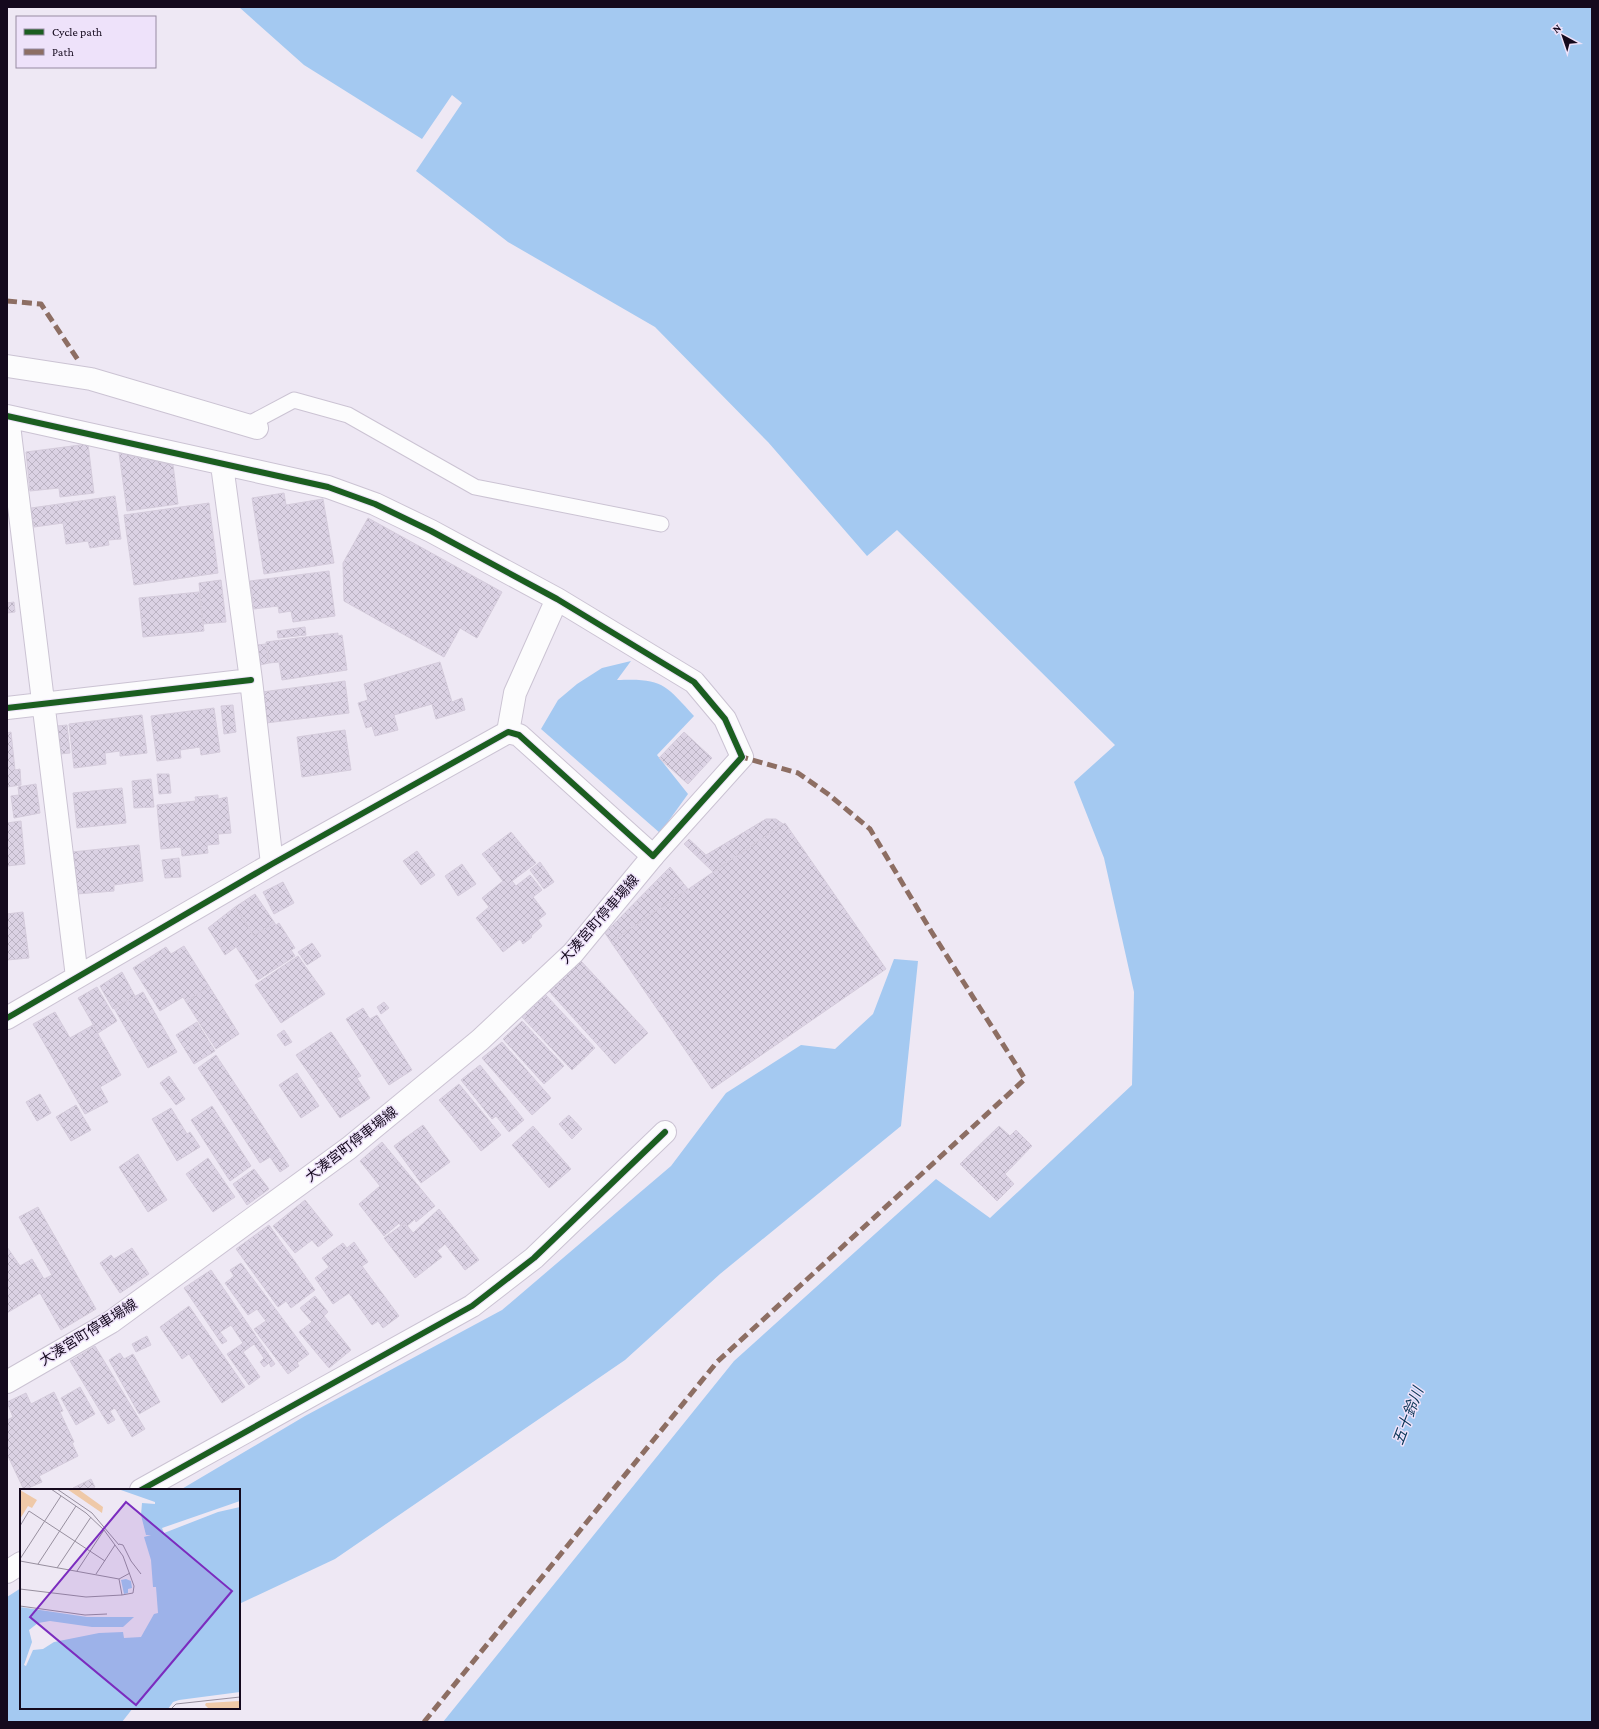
<svg xmlns="http://www.w3.org/2000/svg" width="1599" height="1729" font-family="'Crimson Pro','Noto Sans JP',serif">
<defs>
<pattern id="building-cross-hatch" width="8" height="8" patternUnits="userSpaceOnUse"><rect width="8" height="8" fill="#dbd2e4"/><path d="M0 0l8 8M0 8l8-8" fill="none" stroke="#bbb3c3"/></pattern>
</defs>
<rect width="100%" height="100%" fill="#eee8f4"/>
<!-- water -->
<path fill="#a4c9f1" d="M 239,7 L 1592,7 L 1592,1722 L 443,1722 L 734,1361 L 936,1179 L 990,1218 L 1132,1085 L 1134,992 L 1104,858 L 1074,782 L 1115,745 L 897,530 L 867,556 L 768,442 L 655,327 L 508,242 L 416,171 L 462,103 L 452,95 L 422,139 L 304,65 Z
M 631,661 L 617,680 C 662,678 665,684 694,716 L 657,755 L 688,794 L 660,833 L 541,729 L 558,700 L 577,684 L 602,668 Z
M 894,959 L 918,961 L 901,1126 L 720,1274 L 625,1360 L 335,1559 L 239,1604 L 239,1490 L 180,1490 L 305,1416 L 502,1310 L 671,1166 L 726,1093 L 801,1045 L 835,1049 L 873,1014 Z
M 21,1588 L 21,1708 L 133,1708 L 122,1722 L 7,1722 L 7,1597 Z"/>
<!-- building -->
<path fill="url(#building-cross-hatch)" stroke="#d5ccdc" d="M 88,444 L 94,493 L 60,497 L 59,488 L 30,491 L 26,452 Z
M 119,453 L 173,465 L 178,504 L 127,511 Z
M 284,493 L 286,505 L 323,499 L 334,563 L 264,574 L 252,498 Z
M 115,496 L 121,539 L 108,540 L 109,545 L 90,548 L 88,541 L 66,544 L 63,523 L 34,527 L 31,508 Z
M 209,503 L 218,573 L 134,585 L 124,515 Z
M 368,518 L 502,592 L 477,638 L 460,628 L 444,657 L 344,601 L 343,563 Z
M 329,571 L 335,616 L 293,622 L 291,611 L 279,613 L 278,606 L 254,609 L 250,581 Z
M 221,580 L 226,622 L 203,624 L 199,583 Z
M 199,592 L 204,631 L 143,637 L 139,598 Z
M 14,602 L 15,612 L 7,613 L 7,603 Z
M 305,627 L 306,635 L 278,638 L 277,631 Z
M 338,633 L 338,636 L 342,635 L 347,670 L 282,680 L 279,662 L 269,663 L 266,642 Z
M 266,644 L 269,663 L 260,665 L 257,645 Z
M 440,662 L 452,702 L 462,698 L 465,710 L 436,719 L 432,704 L 394,715 L 398,730 L 375,736 L 372,726 L 366,728 L 358,703 L 368,700 L 364,684 Z
M 345,681 L 349,713 L 266,723 L 262,692 Z
M 233,705 L 236,732 L 224,734 L 221,706 Z
M 214,708 L 220,752 L 201,755 L 200,747 L 180,750 L 181,758 L 157,761 L 151,716 Z
M 142,715 L 147,753 L 120,756 L 120,751 L 105,753 L 106,764 L 74,768 L 69,724 Z
M 67,725 L 70,753 L 60,754 L 57,726 Z
M 345,730 L 351,770 L 302,777 L 297,737 Z
M 11,732 L 15,770 L 20,769 L 21,785 L 7,787 L 7,733 Z
M 684,732 L 712,758 L 688,784 L 659,758 Z
M 157,774 L 169,774 L 171,793 L 159,794 Z
M 151,779 L 154,807 L 134,808 L 132,781 Z
M 36,784 L 40,813 L 14,818 L 11,796 L 19,795 L 18,787 Z
M 122,788 L 126,823 L 77,828 L 73,793 Z
M 218,795 L 218,799 L 227,797 L 231,833 L 218,834 L 219,844 L 207,845 L 208,853 L 182,856 L 181,847 L 161,849 L 157,805 L 196,801 L 195,797 Z
M 766,819 L 776,819 L 783,824 L 713,872 L 684,844 L 689,839 L 706,855 Z
M 21,821 L 25,864 L 7,866 L 7,823 Z
M 785,823 L 886,969 L 712,1089 L 611,942 Z
M 511,832 L 536,863 L 512,881 L 516,886 L 530,875 L 542,890 L 533,897 L 546,914 L 538,920 L 542,926 L 531,936 L 532,937 L 523,944 L 520,939 L 503,952 L 476,918 L 489,907 L 482,898 L 503,881 L 482,854 Z
M 139,845 L 143,881 L 114,885 L 114,891 L 77,894 L 72,852 Z
M 417,851 L 435,875 L 421,885 L 403,861 Z
M 179,858 L 181,877 L 165,878 L 162,860 Z
M 540,862 L 554,882 L 544,889 L 530,870 Z
M 462,864 L 476,884 L 458,896 L 445,876 Z
M 670,867 L 688,889 L 611,942 L 605,933 Z
M 283,882 L 294,903 L 274,914 L 263,892 Z
M 255,894 L 274,922 L 254,936 L 235,907 Z
M 235,907 L 254,936 L 274,922 L 276,925 L 279,923 L 295,948 L 291,950 L 295,956 L 258,980 L 236,947 L 225,955 L 208,928 Z
M 23,912 L 29,958 L 7,960 L 7,914 Z
M 312,943 L 321,956 L 307,965 L 298,952 Z
M 184,946 L 209,986 L 186,1002 L 183,997 L 160,1011 L 133,968 L 166,947 L 171,954 Z
M 298,956 L 325,994 L 281,1023 L 255,985 Z
M 581,961 L 648,1033 L 615,1064 L 549,991 Z
M 122,972 L 135,996 L 113,1009 L 100,986 Z
M 209,986 L 239,1034 L 216,1049 L 186,1002 Z
M 97,987 L 117,1021 L 98,1033 L 78,998 Z
M 143,992 L 177,1052 L 148,1068 L 114,1008 Z
M 545,994 L 595,1048 L 572,1070 L 521,1016 Z
M 384,1002 L 389,1008 L 381,1014 L 377,1007 Z
M 363,1008 L 370,1019 L 377,1015 L 412,1070 L 389,1085 L 346,1019 Z
M 55,1012 L 70,1038 L 93,1025 L 121,1075 L 100,1087 L 108,1102 L 85,1114 L 33,1024 Z
M 522,1021 L 564,1066 L 544,1084 L 503,1039 Z
M 197,1022 L 215,1051 L 194,1064 L 176,1035 Z
M 284,1030 L 292,1042 L 285,1046 L 277,1035 Z
M 331,1032 L 361,1076 L 357,1078 L 370,1098 L 340,1118 L 296,1055 Z
M 502,1042 L 551,1098 L 532,1115 L 482,1058 Z
M 216,1055 L 289,1166 L 280,1172 L 270,1157 L 260,1163 L 198,1068 Z
M 480,1065 L 524,1120 L 509,1132 L 496,1116 L 492,1119 L 461,1080 Z
M 297,1073 L 319,1106 L 301,1118 L 279,1085 Z
M 169,1076 L 185,1099 L 176,1105 L 160,1083 Z
M 459,1084 L 501,1135 L 481,1151 L 439,1100 Z
M 40,1094 L 51,1113 L 37,1121 L 26,1102 Z
M 76,1105 L 91,1130 L 71,1141 L 56,1117 Z
M 212,1106 L 251,1166 L 230,1181 L 191,1120 Z
M 171,1108 L 187,1134 L 190,1132 L 200,1147 L 177,1161 L 152,1119 Z
M 569,1115 L 582,1129 L 572,1139 L 559,1124 Z
M 423,1125 L 450,1162 L 421,1183 L 394,1146 Z
M 533,1126 L 571,1169 L 549,1188 L 512,1145 Z
M 999,1126 L 1010,1136 L 1016,1130 L 1032,1146 L 1005,1174 L 1014,1184 L 997,1201 L 960,1164 Z
M 382,1142 L 435,1206 L 416,1222 L 415,1219 L 407,1226 L 405,1223 L 401,1226 L 399,1223 L 384,1236 L 359,1204 L 380,1186 L 360,1161 Z
M 138,1154 L 167,1200 L 148,1212 L 119,1167 Z
M 208,1158 L 235,1197 L 213,1212 L 186,1174 Z
M 254,1169 L 269,1189 L 247,1205 L 233,1184 Z
M 305,1200 L 333,1235 L 318,1247 L 312,1240 L 295,1253 L 273,1226 Z
M 38,1207 L 96,1309 L 61,1330 L 40,1293 L 7,1313 L 7,1247 L 20,1266 L 32,1259 L 44,1279 L 52,1275 L 19,1217 Z
M 439,1209 L 479,1260 L 465,1270 L 445,1244 L 437,1251 L 442,1257 L 415,1278 L 384,1238 L 405,1223 L 413,1233 Z
M 269,1225 L 315,1290 L 291,1308 L 286,1301 L 278,1307 L 236,1249 Z
M 354,1242 L 368,1262 L 362,1266 L 399,1316 L 383,1328 L 378,1321 L 372,1325 L 349,1293 L 333,1304 L 315,1278 L 329,1267 L 322,1258 L 343,1243 L 347,1248 Z
M 132,1248 L 149,1274 L 120,1293 L 100,1263 L 111,1255 L 114,1259 Z
M 241,1263 L 309,1354 L 297,1363 L 299,1366 L 288,1374 L 254,1329 L 266,1321 L 257,1309 L 248,1315 L 225,1283 L 234,1276 L 230,1270 Z
M 211,1270 L 275,1364 L 271,1367 L 269,1363 L 264,1367 L 260,1362 L 264,1358 L 254,1344 L 243,1352 L 260,1377 L 249,1385 L 227,1354 L 243,1343 L 231,1325 L 220,1332 L 227,1341 L 222,1344 L 184,1288 Z
M 315,1296 L 328,1312 L 324,1316 L 351,1350 L 329,1368 L 299,1332 L 312,1322 L 300,1308 Z
M 189,1306 L 245,1387 L 222,1403 L 189,1354 L 182,1359 L 160,1327 Z
M 147,1336 L 151,1345 L 136,1352 L 132,1344 Z
M 95,1346 L 145,1429 L 132,1437 L 115,1408 L 110,1411 L 115,1420 L 108,1424 L 70,1361 Z
M 120,1353 L 124,1359 L 133,1354 L 160,1402 L 139,1414 L 109,1360 Z
M 80,1387 L 95,1414 L 76,1425 L 61,1398 Z
M 54,1392 L 63,1411 L 60,1412 L 74,1442 L 72,1443 L 78,1456 L 39,1476 L 42,1482 L 24,1490 L 7,1454 L 7,1420 L 13,1417 L 7,1402 L 26,1393 L 31,1404 Z
M 91,1479 L 95,1487 L 89,1490 L 74,1490 L 73,1488 Z"/>
<g fill="none" stroke-linecap="round" stroke-linejoin="round">
<!-- service casing -->
<g stroke="#cbc3d3" stroke-width="17">
<path id="service" d="M 247,425 L 294,400 L 348,415 L 475,487 L 661,524"/>
</g>
<!-- minor casing -->
<g stroke="#cbc3d3" stroke-width="24">
<path id="minor" d="M 7,366 L 91,379 L 257,428
M 7,416 L 328,487 L 375,504 L 431,531 L 557,599 L 694,682 L 725,719 L 742,757 L 653,856 L 519,735 L 508,732 L 272,864 L 7,1018
M 8,417 L 77,977
M 222,465 L 251,680 L 272,864
M 7,708 L 251,680
M 508,732 L 515,693 L 557,599
M 141,1490 L 472,1306 L 534,1258 L 665,1132
M 7,1572 L 21,1563"/>
</g>
<!-- secondary casing -->
<g stroke="#cbc3d3" stroke-width="24">
<path id="secondary" d="M 7,1382 L 111,1322 L 349,1148 L 480,1040 L 573,953 L 653,856"/>
</g>
<!-- service -->
<use href="#service" stroke="#fcfcfd" stroke-width="15"/>
<!-- minor -->
<use href="#minor" stroke="#fcfcfd" stroke-width="22"/>
<!-- secondary -->
<use href="#secondary" stroke="#fcfcfd" stroke-width="22"/>
<!-- quiet -->
<path stroke="#8d6e63" stroke-width="5" stroke-dasharray="10 5" stroke-linecap="butt" d="M 7,301 L 41,304 L 78,360
M 424,1722 L 717,1362 L 1025,1079 L 931,931 L 870,829 L 828,794 L 798,773 L 742,757"/>
<!-- cycleway casing -->
<g stroke="#eee2fa" stroke-width="8">
<path id="cycleway" d="M 7,416 L 328,487 L 375,504 L 431,531 L 557,599 L 694,682 L 725,719 L 742,757 L 653,856 L 519,735 L 508,732 L 272,864 L 7,1018
M 7,708 L 251,680
M 141,1490 L 472,1306 L 534,1258 L 665,1132"/>
</g>
<!-- cycleway -->
<use href="#cycleway" stroke="#1b5e20" stroke-width="6"/>
</g>
<g text-anchor="middle" stroke-width="3" stroke-linejoin="round" paint-order="stroke">
<!-- street labels -->
<g font-size="14" fill="#14091d" stroke="#eee2fa">
<text transform="translate(599 919) rotate(-49)" y="5">大湊宮町停車場線</text>
<text transform="translate(351 1144) rotate(-38)" y="5">大湊宮町停車場線</text>
<text transform="translate(88 1332) rotate(-32)" y="5">大湊宮町停車場線</text>
</g>
<!-- water labels -->
<g font-size="15" font-style="italic" fill="#083354" stroke="#eee2fa">
<text transform="translate(1408 1416) rotate(-69)" y="5">五十鈴川</text>
</g>
</g>
<!-- overview -->
<g transform="translate(20 1489)">
<rect width="220" height="220" fill="#eee8f4"/>
<path d="M 47,0 L 58,0 L 83,18 L 82,24 ZM 220,212 L 220,220 L 189,220 L 185,216 L 186,214 Z" fill="#efc9a8"/>
<path d="M 0,1 L 17,11 L 12,19 L 8,17 L 0,30 Z" fill="#efc9a8"/>
<path d="M 98,0 L 220,0 L 220,203 L 159,211 L 153,213 L 148,220 L 0,220 L 0,118 L 67,128 L 114,128 L 103,138 L 72,138 L 30,132 L 18,134 L 9,141 L 12,153 L 4,176 L 6,177 L 13,161 L 23,160 L 34,153 L 79,144 L 103,143 L 104,149 L 121,148 L 134,125 L 138,124 L 136,98 L 133,98 L 131,71 L 124,48 L 131,46 L 126,46 L 121,26 L 122,14 L 135,15 L 135,13 ZM 106,90 L 111,92 L 112,99 L 108,100 L 108,104 L 104,105 L 101,91 Z" fill="#a4c9f1"/>
<path d="M 220,12 L 220,18 L 198,23 L 144,44 L 142,39 Z" fill="#eee8f4"/>
<path fill="none" stroke="#978f9e" stroke-width="1" d="M 31,0 L 66,24 L 84,41 L 103,67 L 114,97 L 113,104 L 102,106 L 99,90M 37,0 L 72,24 L 99,56M 0,37 L 9,22 L 85,72M 99,55 L 103,56 L 111,72 L 121,85M 0,70 L 41,7M 0,72 L 99,90 L 110,84M 18,75 L 56,17M 37,79 L 71,28M 57,82 L 84,41M 76,85 L 95,56M 0,100 L 66,108 L 102,106M 0,117 L 65,126 L 87,125M 151,220 L 156,215 L 220,208"/>
<path fill="#7b2cbf" fill-opacity="0.15" stroke="#7b2cbf" stroke-width="2" d="M 106,13 L 212,102 L 116,216 L 10,128 Z"/>
<rect width="220" height="220" fill="none" stroke="#14091d" stroke-width="2"/>
</g>
<!-- border -->
<rect width="1599" height="1729" fill="none" stroke="#14091d" stroke-width="16"/>
<!-- legend -->
<rect x="16" y="16" width="140" height="52" fill="#eee2fa" stroke="#978ba2"/>
<rect x="24" y="29" width="20" height="6" fill="#1b5e20" stroke="#978ba2"/>
<text x="52" y="36" font-size="12" fill="#14091d">Cycle path</text>
<rect x="24" y="49" width="20" height="6" fill="#8d6e63" stroke="#978ba2"/>
<text x="52" y="56" font-size="12" fill="#14091d">Path</text>
<!-- north arrow -->
<g transform="translate(1563 36) rotate(320)" stroke="#eee2fa" stroke-width="3" paint-order="stroke">
<path d="M0-3L7 15L0 10L-7 15Z" fill="#14091d"/>
<text y="-6" font-size="11" font-weight="bold" text-anchor="middle" fill="#14091d">N</text>
</g>
</svg>
